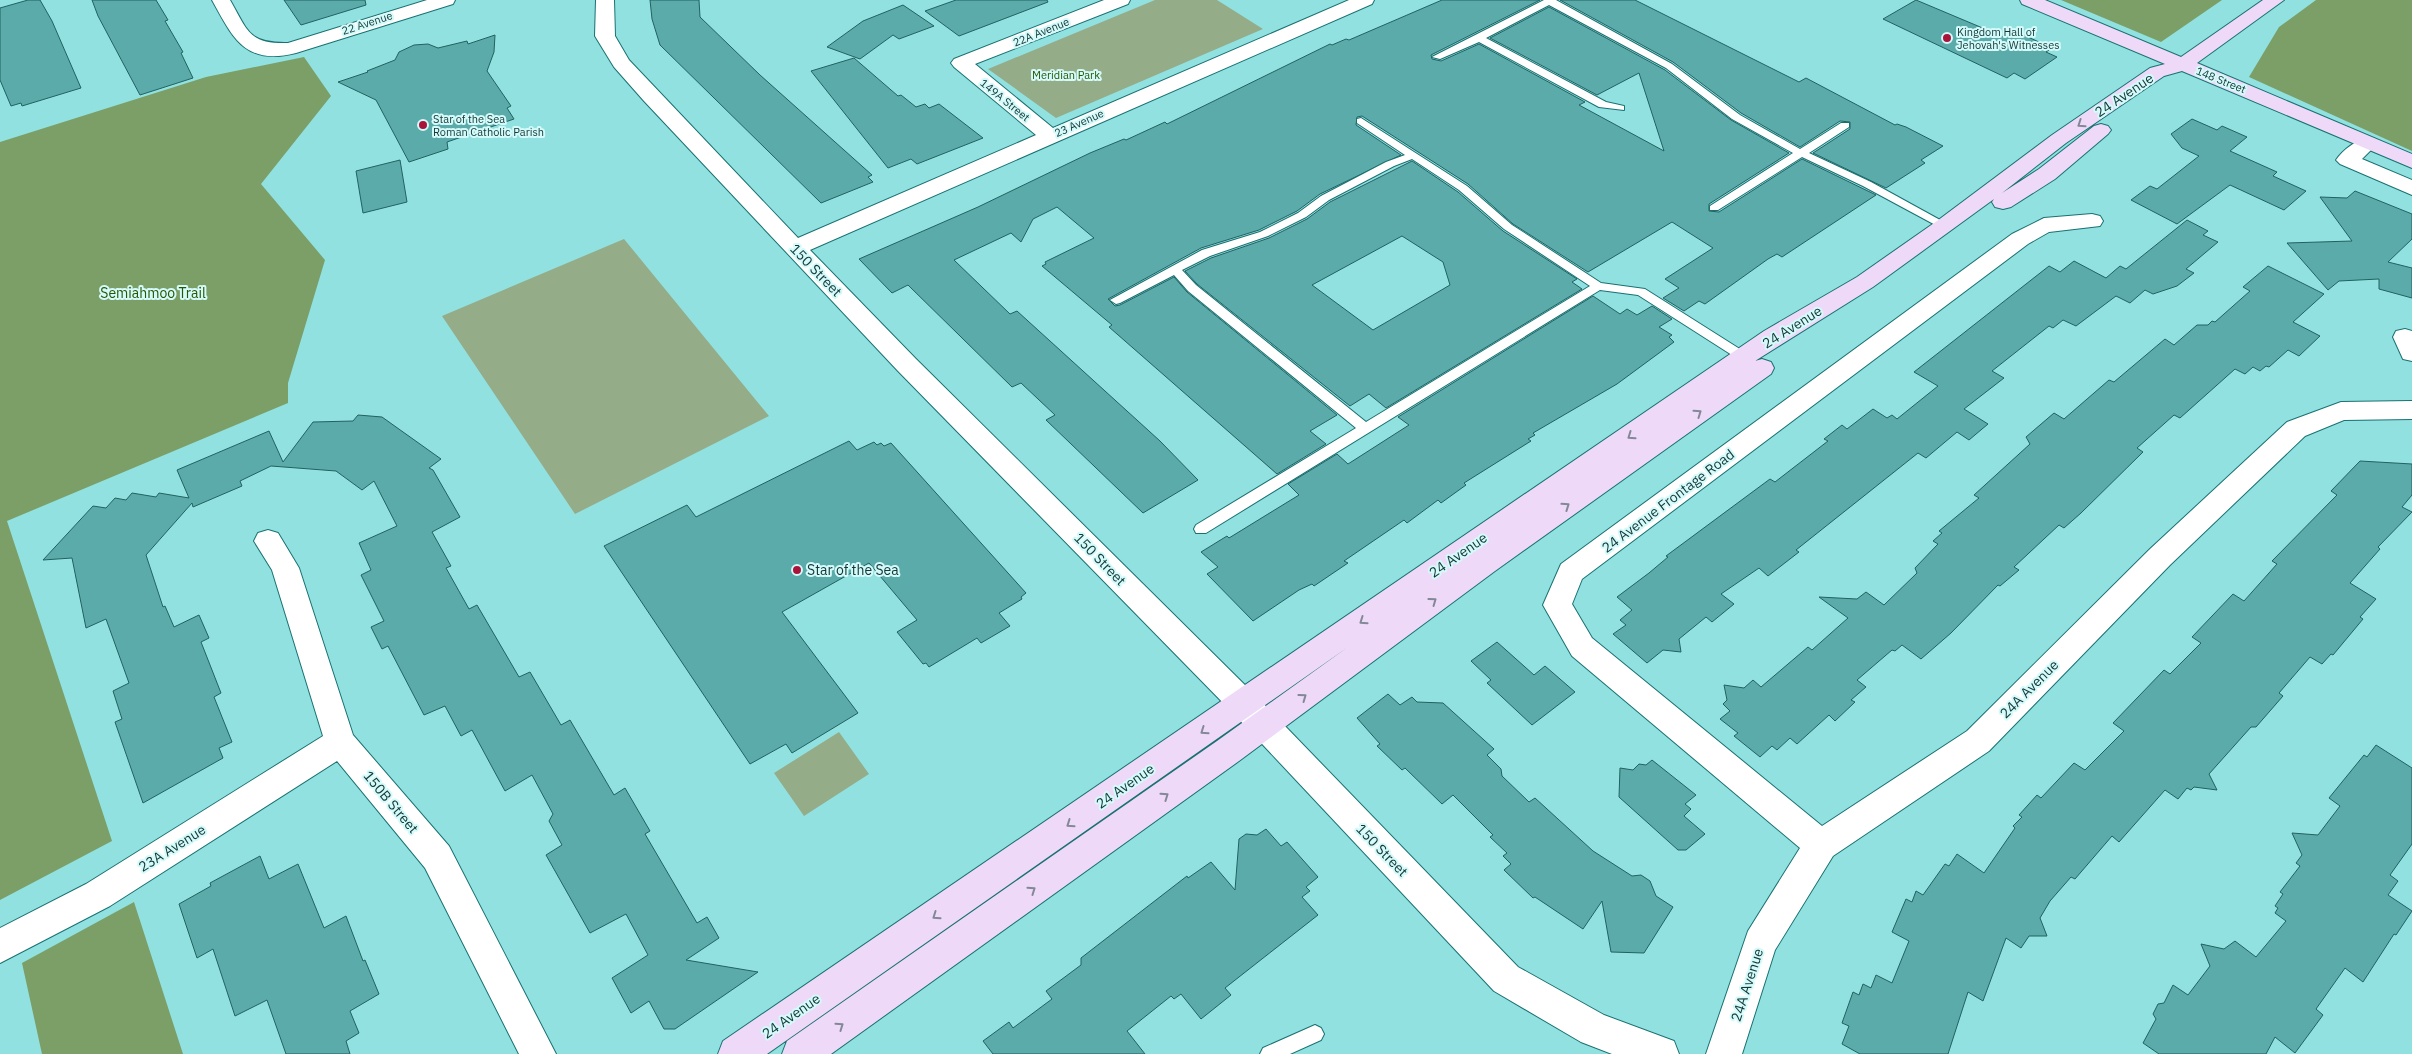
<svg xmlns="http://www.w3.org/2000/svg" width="2412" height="1054" font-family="'IBM Plex Sans',sans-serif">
<rect width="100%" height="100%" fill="#91e1e1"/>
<!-- green -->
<path fill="#95ac89" d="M 1155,0 L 1217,0 L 1263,29 L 1056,118 L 988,69 Z
M 624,239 L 769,416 L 575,514 L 442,316 Z
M 839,732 L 869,774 L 804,816 L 774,773 Z"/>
<!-- forest -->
<path fill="#7b9f67" d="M 2061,0 L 2222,0 L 2161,42 Z
M 2316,0 L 2412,0 L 2412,151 L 2249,77 L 2279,27 Z
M 304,57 L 331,96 L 261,184 L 325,260 L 288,383 L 288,403 L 7,521 L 112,841 L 0,900 L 0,142 L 206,77 Z
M 134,902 L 183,1054 L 42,1054 L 22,963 Z"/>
<!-- building -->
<path fill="#5babaa" stroke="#236161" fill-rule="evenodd" d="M 28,0 L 40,0 L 52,21 L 81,88 L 22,106 L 21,103 L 11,106 L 0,80 L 0,8 Z
M 92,0 L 156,0 L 168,20 L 165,21 L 183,52 L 181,53 L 193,78 L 140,95 L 98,16 Z
M 284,0 L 365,0 L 366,5 L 301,25 Z
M 650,0 L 699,0 L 700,17 L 760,75 L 872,175 L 868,177 L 873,182 L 821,203 L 660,45 L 652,19 Z
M 956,0 L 1047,0 L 1048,2 L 959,36 L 925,11 Z
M 1442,0 L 1540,0 L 1431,55 L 1432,59 L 1441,61 L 1479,44 L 1585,102 L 1579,105 L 1664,151 L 1639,73 L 1597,95 L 1490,38 L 1549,7 L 1665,70 L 1731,120 L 1789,153 L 1709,204 L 1709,211 L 1719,212 L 1802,159 L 1876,195 L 1782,257 L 1777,254 L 1768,259 L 1705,304 L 1699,301 L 1684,311 L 1663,298 L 1679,288 L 1665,279 L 1713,248 L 1672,222 L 1588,272 L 1513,224 L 1468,184 L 1362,116 L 1357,117 L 1356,125 L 1401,155 L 1320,194 L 1297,211 L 1259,230 L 1201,248 L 1108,299 L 1115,306 L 1120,305 L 1174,277 L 1187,292 L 1337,415 L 1310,431 L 1326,444 L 1277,474 L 1109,327 L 1112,325 L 1042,266 L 1046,264 L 1045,262 L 1094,238 L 1057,207 L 1033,219 L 1021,242 L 1011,233 L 954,260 L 1010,314 L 1017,311 L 1160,441 L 1198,480 L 1143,513 L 1046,420 L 1055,415 L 1021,383 L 1012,387 L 908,285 L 892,293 L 859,259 L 978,207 L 1090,153 L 1124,139 L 1126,140 L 1165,122 L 1167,124 L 1330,44 L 1332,45 L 1346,39 L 1349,40 Z
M 1560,0 L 1635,0 L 1799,82 L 1806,78 L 1895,125 L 1897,124 L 1906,127 L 1943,146 L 1921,160 L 1925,163 L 1886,188 L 1813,153 L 1850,129 L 1850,122 L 1840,121 L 1800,147 L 1741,113 L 1673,62 Z
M 1916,0 L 2004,37 L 2015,31 L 2052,48 L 2046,52 L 2057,57 L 2025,79 L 2014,73 L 2007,78 L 1883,19 Z
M 903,5 L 934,26 L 899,39 L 893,35 L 860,59 L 827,47 L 863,21 Z
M 495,35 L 494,52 L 487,71 L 511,106 L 507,108 L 514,119 L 447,142 L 448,149 L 409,162 L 376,100 L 338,82 L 368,72 L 367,71 L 395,60 L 399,52 L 414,45 L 428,44 L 438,48 L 467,41 L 468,44 Z
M 854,58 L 898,96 L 901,95 L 916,107 L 925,104 L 929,108 L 939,104 L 983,138 L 917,164 L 911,159 L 888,168 L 811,71 Z
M 2192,119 L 2217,130 L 2222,126 L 2247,137 L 2230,151 L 2277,172 L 2273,176 L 2306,191 L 2284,210 L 2230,185 L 2177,224 L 2131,200 L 2150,186 L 2157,189 L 2199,156 L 2182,148 L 2171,134 Z
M 400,160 L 407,202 L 363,213 L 356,171 Z
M 1412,161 L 1458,192 L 1503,231 L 1577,279 L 1572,282 L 1582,289 L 1386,408 L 1369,394 L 1350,406 L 1197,284 L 1185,271 L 1211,258 L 1269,238 L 1307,219 L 1330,202 ZM 1402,236 L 1443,262 L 1450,285 L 1373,330 L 1312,285 Z
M 2355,191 L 2412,214 L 2412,239 L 2388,262 L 2412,268 L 2412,298 L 2379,289 L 2379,279 L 2339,281 L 2328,290 L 2287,243 L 2352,241 L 2320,197 L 2347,198 Z
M 2187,220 L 2208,231 L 2203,235 L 2218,242 L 2186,269 L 2194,273 L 2177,286 L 2153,294 L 2145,290 L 2130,303 L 2116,296 L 2076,326 L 2063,320 L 2053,328 L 2049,326 L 1992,371 L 2004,378 L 1964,409 L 1988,424 L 1969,440 L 1957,432 L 1926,458 L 1918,453 L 1796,550 L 1799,552 L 1768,576 L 1759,568 L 1721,594 L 1734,604 L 1712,622 L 1706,617 L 1679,639 L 1681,652 L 1663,650 L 1647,663 L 1613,634 L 1626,625 L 1620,620 L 1632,610 L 1617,597 L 1649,573 L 1668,557 L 1666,556 L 1770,479 L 1775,482 L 1828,441 L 1824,439 L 1842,425 L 1847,429 L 1873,409 L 1887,418 L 1892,415 L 1897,419 L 1938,386 L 1914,372 L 2049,266 L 2060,272 L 2074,261 L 2106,278 L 2120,266 L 2126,269 Z
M 2268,266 L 2324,294 L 2293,322 L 2320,336 L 2299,356 L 2288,350 L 2269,367 L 2266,366 L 2260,371 L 2253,367 L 2245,374 L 2235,369 L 2180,418 L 2174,415 L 2137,448 L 2143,452 L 2081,513 L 2064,528 L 2059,525 L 2014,567 L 2019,570 L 2000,586 L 1998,585 L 1951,633 L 1921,659 L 1902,645 L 1895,651 L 1892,650 L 1857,680 L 1866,687 L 1851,700 L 1855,702 L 1835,721 L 1829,715 L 1797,744 L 1790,738 L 1777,750 L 1772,746 L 1760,757 L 1734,736 L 1738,733 L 1720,719 L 1730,711 L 1723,704 L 1727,700 L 1724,685 L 1744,688 L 1753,680 L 1761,687 L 1808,647 L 1812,650 L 1848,618 L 1819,597 L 1857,599 L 1866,592 L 1884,605 L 1917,573 L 1915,568 L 1938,544 L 1933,541 L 1942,533 L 1939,531 L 1979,498 L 1974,495 L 2030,444 L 2026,437 L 2054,413 L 2064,419 L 2109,380 L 2114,382 L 2165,339 L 2174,345 L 2197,325 L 2208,325 L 2212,321 L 2215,322 L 2250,291 L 2243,287 Z
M 1593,296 L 1620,314 L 1627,309 L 1637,315 L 1652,306 L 1672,319 L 1659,327 L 1672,335 L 1669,337 L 1674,342 L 1617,384 L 1533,433 L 1535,435 L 1528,439 L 1531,441 L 1464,483 L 1466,485 L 1441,503 L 1438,500 L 1407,523 L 1404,520 L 1344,561 L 1348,563 L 1314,586 L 1312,584 L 1299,590 L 1253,621 L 1207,574 L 1218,567 L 1201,552 L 1227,536 L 1229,538 L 1299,495 L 1288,484 L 1337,454 L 1348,464 L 1409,425 L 1398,417 Z
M 358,415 L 382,417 L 441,459 L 429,468 L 433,470 L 460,517 L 432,532 L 451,566 L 446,568 L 469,609 L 477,605 L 519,677 L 530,672 L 561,725 L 570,720 L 614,795 L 625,788 L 650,831 L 645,834 L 697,923 L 707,917 L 719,938 L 686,960 L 758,972 L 675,1029 L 664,1029 L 649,1001 L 631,1013 L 612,978 L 648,955 L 626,914 L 590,933 L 546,855 L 562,845 L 549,821 L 553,814 L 532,775 L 505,791 L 472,730 L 461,736 L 445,706 L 424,715 L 388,646 L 382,649 L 371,627 L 384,621 L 361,575 L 371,570 L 359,543 L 397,526 L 374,481 L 362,490 L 336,471 L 271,466 L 240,481 L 242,486 L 193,507 L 192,503 L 146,555 L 163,607 L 165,606 L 174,627 L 199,615 L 209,638 L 201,642 L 221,693 L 214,697 L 232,742 L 219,748 L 223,758 L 143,803 L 115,722 L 122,719 L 113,691 L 129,683 L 106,619 L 86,628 L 72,558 L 43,560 L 93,506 L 106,508 L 115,498 L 126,500 L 132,493 L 156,497 L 159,493 L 189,498 L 177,470 L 269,431 L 283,462 L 313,422 L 353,421 Z
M 849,441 L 857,450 L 874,442 L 877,445 L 881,443 L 884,446 L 891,443 L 1026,593 L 1021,597 L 1022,599 L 999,613 L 1010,626 L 981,643 L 977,638 L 929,667 L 926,663 L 923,664 L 897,632 L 917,620 L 869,563 L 782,612 L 858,713 L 792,753 L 786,744 L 750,764 L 604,546 L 687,505 L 696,517 Z
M 2360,461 L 2412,464 L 2412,495 L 2402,507 L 2412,512 L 2378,547 L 2380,549 L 2350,583 L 2376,599 L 2360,617 L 2363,619 L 2333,655 L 2331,654 L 2322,664 L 2310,657 L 2279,693 L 2283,696 L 2256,727 L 2251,727 L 2209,774 L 2217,790 L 2194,787 L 2191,790 L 2187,788 L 2178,799 L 2165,790 L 2119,842 L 2112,836 L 2075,879 L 2071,877 L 2050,901 L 2040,918 L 2047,936 L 2029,936 L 2021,948 L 2006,938 L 1983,1001 L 1968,992 L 1948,1054 L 1860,1054 L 1842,1044 L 1849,1026 L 1842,1023 L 1853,992 L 1859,995 L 1863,984 L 1871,988 L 1876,975 L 1892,983 L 1909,941 L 1892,932 L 1906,899 L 1912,902 L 1916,891 L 1923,895 L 1945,864 L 1949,866 L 1957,854 L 1984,873 L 2015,828 L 2013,826 L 2022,817 L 2019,815 L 2037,795 L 2041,798 L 2074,763 L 2085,770 L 2124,731 L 2113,723 L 2164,670 L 2170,674 L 2201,643 L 2192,637 L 2233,594 L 2244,601 L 2277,564 L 2272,561 L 2337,495 L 2331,491 Z
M 1497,642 L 1534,675 L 1545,666 L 1575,692 L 1532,725 L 1487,683 L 1491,680 L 1471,661 Z
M 1388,694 L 1400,705 L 1412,697 L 1417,702 L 1443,703 L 1494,749 L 1487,755 L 1501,769 L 1502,776 L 1529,802 L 1535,798 L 1593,851 L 1632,876 L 1641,875 L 1650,881 L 1656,896 L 1673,907 L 1644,953 L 1611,952 L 1602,901 L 1583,929 L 1535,897 L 1533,898 L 1504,870 L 1511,864 L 1503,856 L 1507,853 L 1490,837 L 1493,835 L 1453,795 L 1442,804 L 1405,768 L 1402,770 L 1377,746 L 1380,744 L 1357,718 Z
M 2376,745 L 2412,768 L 2412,844 L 2390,875 L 2398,881 L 2388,895 L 2412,911 L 2396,935 L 2394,934 L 2363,982 L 2345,968 L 2316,1009 L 2323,1015 L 2295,1053 L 2275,1037 L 2266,1054 L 2159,1054 L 2143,1043 L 2156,1019 L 2153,1014 L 2158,1004 L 2164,1003 L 2173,985 L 2188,995 L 2210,966 L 2201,944 L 2224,949 L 2235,941 L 2256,957 L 2286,921 L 2275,913 L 2278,908 L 2275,906 L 2283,894 L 2280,892 L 2300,866 L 2296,863 L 2302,855 L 2292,833 L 2318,835 L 2340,806 L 2329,798 L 2364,755 L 2367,757 Z
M 1652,760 L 1696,795 L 1685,804 L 1691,809 L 1684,816 L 1705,834 L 1686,850 L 1678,850 L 1619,797 L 1620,768 L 1633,770 L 1639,764 L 1646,765 Z
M 1266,829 L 1281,846 L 1287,842 L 1318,877 L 1306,887 L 1310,891 L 1302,897 L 1318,915 L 1225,988 L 1231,995 L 1201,1019 L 1181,994 L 1174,999 L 1171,996 L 1127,1031 L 1145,1054 L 993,1054 L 983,1041 L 1009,1022 L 1013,1028 L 1052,999 L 1046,991 L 1081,965 L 1081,958 L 1187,876 L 1188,878 L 1211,862 L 1235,890 L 1239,839 L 1246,834 L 1257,835 Z
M 260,856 L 269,879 L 298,864 L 324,928 L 346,916 L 363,961 L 365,960 L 379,994 L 350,1011 L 359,1033 L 346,1041 L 350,1054 L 286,1054 L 267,1000 L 235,1016 L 213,949 L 197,958 L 179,904 L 211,886 L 210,883 Z"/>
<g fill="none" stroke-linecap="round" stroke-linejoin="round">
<!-- lane casing -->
<g stroke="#197171" stroke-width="2">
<path id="lane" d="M 1544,0 L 1556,0 L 1672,64 L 1740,115 L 1800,149 L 1841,123 L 1849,123 L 1849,127 L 1809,153 L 1871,182 L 1951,226 L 1945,229 L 1941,228 L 1863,186 L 1802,157 L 1718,210 L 1710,210 L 1710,206 L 1793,153 L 1732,119 L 1666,68 L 1549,5 L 1486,38 L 1606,102 L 1624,106 L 1624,110 L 1599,107 L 1479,42 L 1440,59 L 1432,57 Z
M 1361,118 L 1467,186 L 1512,225 L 1601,283 L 1645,289 L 1754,358 L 1756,361 L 1754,364 L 1746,364 L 1638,295 L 1600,290 L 1206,533 L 1196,533 L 1194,529 L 1196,525 L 1356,428 L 1188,291 L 1174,275 L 1120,303 L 1116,304 L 1110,300 L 1202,250 L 1260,232 L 1298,213 L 1321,196 L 1386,162 L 1405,155 L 1357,123 L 1357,119 ZM 1412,159 L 1459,190 L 1504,229 L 1590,286 L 1366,422 L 1196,285 L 1182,270 L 1210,256 L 1268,236 L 1306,217 L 1329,200 L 1394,166 Z
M 1315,1025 L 1321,1028 L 1324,1034 L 1321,1040 L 1290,1054 L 1260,1054 L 1263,1048 Z"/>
</g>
<!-- street casing -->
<g stroke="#197171" stroke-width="2">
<path id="street" d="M 212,0 L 230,0 C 248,31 248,44 288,43 L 427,0 L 455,0 L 453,4 L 296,53 C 245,66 233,38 212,0 Z
M 596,0 L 614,0 L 615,36 L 629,60 L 798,238 L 1036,135 L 954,67 L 951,63 L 954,59 L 1104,0 L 1130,0 L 1128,4 L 975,64 L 1053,128 L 1349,0 L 1374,0 L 1372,4 L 810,250 L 916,359 L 1255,695 L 1518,967 L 1604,1015 L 1674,1041 L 1679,1054 L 1612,1054 L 1581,1042 L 1494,991 L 1233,713 L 898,371 L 644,101 L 614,67 L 595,36 Z
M 2368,137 L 2375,139 L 2378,143 L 2362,159 L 2412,180 L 2412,195 L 2340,164 L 2336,160 C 2343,150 2356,140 2368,137 Z
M 2092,214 L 2100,216 L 2103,221 L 2100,226 L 2049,232 L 2028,244 L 1582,579 L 1572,604 L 1592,638 L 1822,826 L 1967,731 L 2150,549 L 2287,422 L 2341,402 L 2412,401 L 2412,419 L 2344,420 L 2305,436 L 2170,565 L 1989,751 L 1833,856 L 1775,950 L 1742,1054 L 1706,1054 L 1748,931 L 1800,848 L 1572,656 L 1543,605 L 1561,564 L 2012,234 L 2044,218 Z
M 2405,329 L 2412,331 L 2412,361 L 2403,359 L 2393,337 L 2396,331 Z
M 268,530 L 278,533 L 299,568 L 353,735 L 449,846 L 556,1054 L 519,1054 L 425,868 L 337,761 L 110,906 L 0,963 L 0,928 L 86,884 L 323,736 L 272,570 L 254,541 L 258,533 Z"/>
</g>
<!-- secondary casing -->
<g stroke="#197171" stroke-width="2">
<path id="secondary" d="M 2020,0 L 2045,0 L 2181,57 L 2263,0 L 2284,0 L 2197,63 L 2412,154 L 2412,168 L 2182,71 L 2164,76 L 2066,143 L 2002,193 L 2039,169 L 2094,126 L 2101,124 L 2108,126 L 2111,130 L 2108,134 L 2055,179 L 2011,207 L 2003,209 L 1995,207 L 1992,202 L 1994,199 L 1873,287 L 1755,361 L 1762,359 L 1771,362 L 1774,368 L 1771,374 L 1495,571 L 1239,761 L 831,1054 L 782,1054 L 787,1041 L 1217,741 L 1348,647 L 767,1054 L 718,1054 L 723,1041 L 1764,331 L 1857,277 L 1937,221 L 2052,135 L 2150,68 L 2165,64 L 2022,4 Z"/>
</g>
<!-- lane -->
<use href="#lane" fill="#fff" fill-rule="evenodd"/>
<!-- street -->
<use href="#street" fill="#fff" fill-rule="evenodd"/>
<!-- secondary -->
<use href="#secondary" fill="#efd9f8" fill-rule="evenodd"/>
</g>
<!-- one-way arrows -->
<defs><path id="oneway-chevron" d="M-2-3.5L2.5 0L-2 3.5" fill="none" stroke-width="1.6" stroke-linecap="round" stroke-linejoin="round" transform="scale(1.25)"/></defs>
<g stroke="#828897">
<use href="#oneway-chevron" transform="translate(2081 124) rotate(146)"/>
<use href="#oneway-chevron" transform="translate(1698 413) rotate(-35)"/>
<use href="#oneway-chevron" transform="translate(1631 436) rotate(145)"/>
<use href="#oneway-chevron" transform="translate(1566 506) rotate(-35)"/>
<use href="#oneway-chevron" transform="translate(1433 601) rotate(-36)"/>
<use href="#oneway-chevron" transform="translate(1363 621) rotate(145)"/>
<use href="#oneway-chevron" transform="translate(1303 697) rotate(-36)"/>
<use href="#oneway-chevron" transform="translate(1204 731) rotate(145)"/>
<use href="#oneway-chevron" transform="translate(1165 796) rotate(-35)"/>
<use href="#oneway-chevron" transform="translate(1070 824) rotate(145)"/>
<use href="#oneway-chevron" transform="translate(1032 890) rotate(-35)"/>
<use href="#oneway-chevron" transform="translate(936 916) rotate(145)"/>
<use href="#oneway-chevron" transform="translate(840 1026) rotate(-35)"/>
</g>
<!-- markers -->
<g fill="#aa143a" stroke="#d4fafa" stroke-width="2">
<circle cx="1947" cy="38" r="5"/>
<circle cx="423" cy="125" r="5"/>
<circle cx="797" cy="570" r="5"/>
</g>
<g text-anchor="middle" stroke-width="4" stroke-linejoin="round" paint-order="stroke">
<!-- far-street labels -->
<g font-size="11" fill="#143636" stroke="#d4fafa">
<text transform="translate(367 23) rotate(-18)" y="4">22 Avenue</text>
<text transform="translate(1041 32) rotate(-22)" y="4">22A Avenue</text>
<text transform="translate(2221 80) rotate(22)" y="4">148 Street</text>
<text transform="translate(1005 100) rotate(39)" y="4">149A Street</text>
<text transform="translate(1079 123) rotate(-24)" y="4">23 Avenue</text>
</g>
<!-- far-poi labels -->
<g font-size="11" fill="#143636" stroke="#d4fafa" text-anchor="start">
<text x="1957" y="36">Kingdom Hall of<tspan x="1957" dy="13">Jehovah's Witnesses</tspan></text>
<text x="433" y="123">Star of the Sea<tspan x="433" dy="13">Roman Catholic Parish</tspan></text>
</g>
<!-- far-park labels -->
<g font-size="11" fill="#285500" stroke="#d4fafa">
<text x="1066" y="79">Meridian Park</text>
</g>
<!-- street labels -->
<g font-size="14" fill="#143636" stroke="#d4fafa">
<text transform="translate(2124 95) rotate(-34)" y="5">24 Avenue</text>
<text transform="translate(816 270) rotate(46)" y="5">150 Street</text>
<text transform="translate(1792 327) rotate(-32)" y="5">24 Avenue</text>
<text transform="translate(1668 501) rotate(-37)" y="5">24 Avenue Frontage Road</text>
<text transform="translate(1458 555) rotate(-35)" y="5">24 Avenue</text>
<text transform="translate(1100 559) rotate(46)" y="5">150 Street</text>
<text transform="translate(2029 689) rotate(-45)" y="5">24A Avenue</text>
<text transform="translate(1125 786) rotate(-35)" y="5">24 Avenue</text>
<text transform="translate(391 802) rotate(50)" y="5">150B Street</text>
<text transform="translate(172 848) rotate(-32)" y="5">23A Avenue</text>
<text transform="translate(1382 850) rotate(46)" y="5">150 Street</text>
<text transform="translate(1747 985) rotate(-72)" y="5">24A Avenue</text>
<text transform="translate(791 1016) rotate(-35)" y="5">24 Avenue</text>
</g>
<!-- park labels -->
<g font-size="14" fill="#285500" stroke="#d4fafa">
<text x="153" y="298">Semiahmoo Trail</text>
</g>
<!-- poi labels -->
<g font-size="14" fill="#143636" stroke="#d4fafa" text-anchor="start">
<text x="807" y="575">Star of the Sea</text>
</g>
</g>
</svg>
